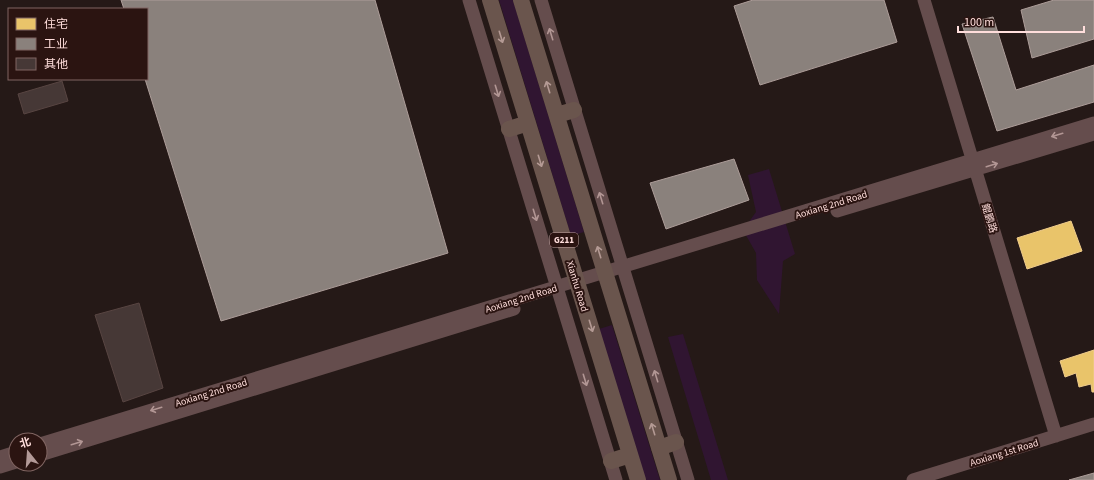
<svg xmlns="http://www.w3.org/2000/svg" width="1094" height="480" font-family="'Source Sans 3','Noto Sans SC',sans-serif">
<rect width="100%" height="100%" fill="#251917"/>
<!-- green -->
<path fill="#301531" d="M 499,0 L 513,0 L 584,232 L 571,236 Z
M 769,169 L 795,254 L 783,261 L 779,314 L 757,280 L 756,253 L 743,230 L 756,212 L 748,175 Z
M 612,325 L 660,480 L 645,480 L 599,329 Z
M 683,334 L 728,480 L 711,480 L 668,337 Z"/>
<!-- homes -->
<path fill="#e9c46a" stroke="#f0cc8c" d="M 1071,221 L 1082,251 L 1027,269 L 1017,238 Z
M 1094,350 L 1094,392 L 1092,392 L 1091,384 L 1079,387 L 1076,373 L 1065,377 L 1060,361 Z"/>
<!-- industry -->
<path fill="#8a817c" stroke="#ad9d99" d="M 121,0 L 375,0 L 448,253 L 221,321 L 145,79 L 147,79 L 147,9 L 124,9 Z
M 753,0 L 884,0 L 897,42 L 760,85 L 734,6 Z
M 1054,0 L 1094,0 L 1094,39 L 1032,58 L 1021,10 Z
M 993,17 L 1016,90 L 1094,65 L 1094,102 L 997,131 L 962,24 Z
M 734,159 L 749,200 L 666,229 L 650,183 Z
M 1094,473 L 1094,480 L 1069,480 Z"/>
<!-- building -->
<path fill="#463836" stroke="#584542" d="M 62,81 L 68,101 L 24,114 L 18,94 Z
M 139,303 L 163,388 L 123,402 L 95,315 Z"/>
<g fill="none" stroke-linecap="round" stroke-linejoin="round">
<!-- minor -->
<path stroke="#654d4d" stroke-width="13" d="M 469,0 L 616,480
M 541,0 L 688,480
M 924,0 L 1056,436
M 837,211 L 1094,134
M 40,444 L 1094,123
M 40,455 L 514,309
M 0,457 L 16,452
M 0,467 L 16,462
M 913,480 L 1094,424"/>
<!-- major -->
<path stroke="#6a554d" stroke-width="16" d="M 490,0 L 638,480
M 521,0 L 669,480
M 557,115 L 574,110
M 509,129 L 528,123
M 659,448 L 676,442
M 611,461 L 630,455"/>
</g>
<!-- one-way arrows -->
<defs><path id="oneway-shaft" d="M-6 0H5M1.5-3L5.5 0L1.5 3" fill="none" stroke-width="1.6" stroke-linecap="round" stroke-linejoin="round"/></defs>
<g stroke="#b29694">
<use href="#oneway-shaft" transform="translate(551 34) rotate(-107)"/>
<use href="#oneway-shaft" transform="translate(497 91) rotate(73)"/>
<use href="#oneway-shaft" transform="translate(1057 135) rotate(163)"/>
<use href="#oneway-shaft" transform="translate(992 165) rotate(-17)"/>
<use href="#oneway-shaft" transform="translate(601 198) rotate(-107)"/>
<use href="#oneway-shaft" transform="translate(535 215) rotate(73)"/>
<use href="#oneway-shaft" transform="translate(656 376) rotate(-107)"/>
<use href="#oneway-shaft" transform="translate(585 380) rotate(73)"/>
<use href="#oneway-shaft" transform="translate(156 409) rotate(163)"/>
<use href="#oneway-shaft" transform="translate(77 443) rotate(-17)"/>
</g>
<g stroke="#b49a94">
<use href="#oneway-shaft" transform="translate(501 37) rotate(73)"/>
<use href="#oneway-shaft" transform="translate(548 87) rotate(-107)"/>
<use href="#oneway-shaft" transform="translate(540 161) rotate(73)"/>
<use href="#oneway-shaft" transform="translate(599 252) rotate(-107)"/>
<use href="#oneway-shaft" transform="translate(591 326) rotate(73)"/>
<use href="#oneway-shaft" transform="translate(653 429) rotate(-107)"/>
</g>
<g text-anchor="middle" stroke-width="4" stroke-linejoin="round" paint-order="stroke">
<!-- shield labels -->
<rect fill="#2b1411" stroke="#bfa19f" stroke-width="1" x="550" y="233" width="28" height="14" rx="3"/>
<g font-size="9" font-weight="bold" fill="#ffdedc">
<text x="564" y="243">G211</text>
</g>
<!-- street labels -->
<g font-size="10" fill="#ffdedc" stroke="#2b1411">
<text transform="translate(831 204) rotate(-17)" y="4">Aoxiang 2nd Road</text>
<text transform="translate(990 218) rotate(73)" y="4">鲲鹏路</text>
<text transform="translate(578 286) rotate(73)" y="4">Xianhu Road</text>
<text transform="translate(521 298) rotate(-17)" y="4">Aoxiang 2nd Road</text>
<text transform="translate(211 392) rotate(-17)" y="4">Aoxiang 2nd Road</text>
<text transform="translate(1004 452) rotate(-17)" y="4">Aoxiang 1st Road</text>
</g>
</g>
<!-- legend -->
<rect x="8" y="8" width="140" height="72" fill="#2b1411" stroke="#806562"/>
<rect x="16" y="18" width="20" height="12" fill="#e9c46a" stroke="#806562"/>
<text x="44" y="28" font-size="12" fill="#ffdedc">住宅</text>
<rect x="16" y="38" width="20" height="12" fill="#8a817c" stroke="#806562"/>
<text x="44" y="48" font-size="12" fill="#ffdedc">工业</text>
<rect x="16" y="58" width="20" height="12" fill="#463836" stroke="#806562"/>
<text x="44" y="68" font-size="12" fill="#ffdedc">其他</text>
<!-- north arrow -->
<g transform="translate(28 452) rotate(343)"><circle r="19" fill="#2b1411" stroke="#806562"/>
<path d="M0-3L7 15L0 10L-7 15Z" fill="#b39997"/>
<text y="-6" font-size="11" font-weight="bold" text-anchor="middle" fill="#ffdedc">北</text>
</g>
<!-- scale -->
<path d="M958 26v6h126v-6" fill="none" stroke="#ffdedc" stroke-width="2"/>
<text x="964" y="26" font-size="12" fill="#ffdedc" stroke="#2b1411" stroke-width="3" paint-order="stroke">100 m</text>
</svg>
